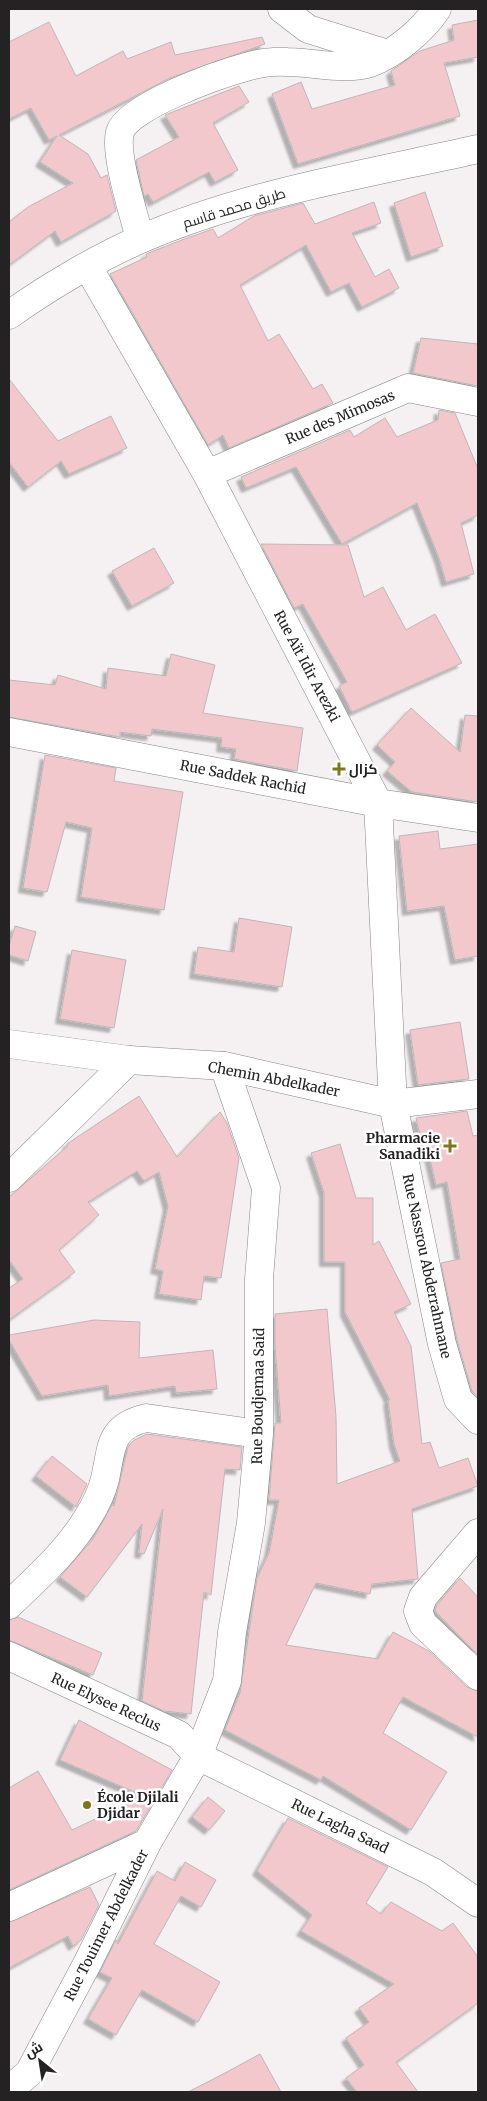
<svg xmlns="http://www.w3.org/2000/svg" width="487" height="2101" font-family="Merriweather,Cairo,serif">
<defs>
<filter id="shadow"><feDropShadow dx="-4.5" dy="4.5" stdDeviation="1" flood-color="#0004"/></filter>
</defs>
<rect width="100%" height="100%" fill="#f5f0f2"/>
<!-- building -->
<path fill="#f3c8cd" stroke="#bdb7b8" filter="url(#shadow)" d="M 478,20 L 478,57 L 444,63 L 460,116 L 298,164 L 272,94 L 301,82 L 312,109 L 395,85 L 391,71 L 420,51 L 454,40 L 452,25 Z
M 49,22 L 76,76 L 123,51 L 127,59 L 171,42 L 175,55 L 262,37 L 265,44 L 170,78 L 59,135 L 88,154 L 101,178 L 107,175 L 116,211 L 61,242 L 55,231 L 9,265 L 9,222 L 28,207 L 73,183 L 40,162 L 57,136 L 49,140 L 31,108 L 9,119 L 9,42 Z
M 239,86 L 249,102 L 213,123 L 238,170 L 215,182 L 209,172 L 153,202 L 148,194 L 144,196 L 136,160 L 179,137 L 165,115 Z
M 425,192 L 443,246 L 411,257 L 394,203 Z
M 374,202 L 381,223 L 352,233 L 375,277 L 389,269 L 399,288 L 362,307 L 349,283 L 331,292 L 306,245 L 240,285 L 268,341 L 279,334 L 313,389 L 322,384 L 333,403 L 229,448 L 223,435 L 208,445 L 110,274 L 147,257 L 146,254 L 151,252 L 187,238 L 213,229 L 218,238 L 254,216 L 269,212 L 303,203 L 315,224 Z
M 421,338 L 478,344 L 478,386 L 413,373 Z
M 9,379 L 58,441 L 111,416 L 127,448 L 69,474 L 61,461 L 28,487 L 9,462 Z
M 439,410 L 455,413 L 478,469 L 478,515 L 461,523 L 474,574 L 446,582 L 439,558 L 417,503 L 342,544 L 296,467 L 246,488 L 241,477 L 350,430 L 354,437 L 385,418 L 397,437 L 438,420 Z
M 261,544 L 348,545 L 364,597 L 383,587 L 406,630 L 435,614 L 462,663 L 352,712 L 339,686 L 347,682 L 303,604 L 294,608 Z
M 154,548 L 174,583 L 132,606 L 112,571 Z
M 171,654 L 215,665 L 203,713 L 303,728 L 297,771 L 234,759 L 236,749 L 221,747 L 222,738 L 152,729 L 151,736 L 120,732 L 120,737 L 9,717 L 9,680 L 55,685 L 58,675 L 106,689 L 108,668 L 166,676 Z
M 411,708 L 460,752 L 465,715 L 478,716 L 478,802 L 412,792 L 387,771 L 395,762 L 377,745 Z
M 45,755 L 116,768 L 114,781 L 183,792 L 164,910 L 81,897 L 92,828 L 66,822 L 47,892 L 23,888 Z
M 438,831 L 440,849 L 478,844 L 478,956 L 455,960 L 444,906 L 407,911 L 399,836 Z
M 239,918 L 292,927 L 282,987 L 194,974 L 198,947 L 234,952 Z
M 15,926 L 36,932 L 28,961 L 9,955 L 9,946 Z
M 72,950 L 126,960 L 114,1028 L 60,1019 Z
M 460,1022 L 469,1079 L 418,1085 L 410,1030 Z
M 139,1096 L 177,1157 L 220,1112 L 227,1123 L 239,1158 L 221,1278 L 204,1276 L 201,1300 L 159,1294 L 163,1271 L 155,1269 L 168,1206 L 159,1172 L 144,1181 L 137,1171 L 88,1202 L 99,1215 L 59,1250 L 75,1272 L 9,1320 L 9,1288 L 23,1279 L 9,1260 L 9,1197 L 68,1146 L 67,1144 Z
M 467,1111 L 473,1136 L 478,1135 L 478,1398 L 472,1391 L 457,1340 L 441,1263 L 460,1259 L 447,1182 L 436,1185 L 429,1155 L 425,1157 L 416,1118 Z
M 340,1144 L 356,1198 L 373,1198 L 373,1245 L 379,1241 L 411,1304 L 394,1312 L 411,1346 L 422,1444 L 430,1442 L 439,1468 L 468,1458 L 478,1486 L 412,1509 L 418,1579 L 372,1584 L 370,1594 L 316,1583 L 286,1645 L 378,1659 L 393,1632 L 429,1651 L 467,1687 L 478,1691 L 478,1737 L 403,1697 L 383,1733 L 447,1772 L 411,1830 L 323,1776 L 321,1780 L 225,1730 L 240,1693 L 257,1578 L 269,1553 L 279,1500 L 269,1500 L 275,1423 L 281,1423 L 275,1345 L 275,1314 L 327,1309 L 336,1417 L 337,1484 L 400,1461 L 394,1444 L 388,1400 L 390,1400 L 345,1312 L 345,1262 L 324,1262 L 324,1193 L 311,1153 Z
M 94,1320 L 140,1322 L 139,1358 L 213,1350 L 217,1389 L 176,1393 L 175,1386 L 109,1396 L 108,1385 L 42,1396 L 9,1340 L 9,1335 Z
M 147,1434 L 242,1447 L 240,1470 L 225,1469 L 211,1595 L 204,1592 L 191,1714 L 164,1711 L 142,1701 L 163,1509 L 144,1554 L 139,1553 L 142,1524 L 87,1597 L 60,1577 L 93,1539 L 112,1505 L 114,1506 L 128,1447 L 134,1440 Z
M 52,1456 L 87,1484 L 76,1507 L 36,1476 Z
M 460,1578 L 478,1597 L 478,1655 L 435,1611 L 437,1605 Z
M 18,1617 L 102,1653 L 93,1675 L 9,1640 L 9,1620 Z
M 79,1720 L 172,1770 L 136,1831 L 9,1890 L 9,1788 L 38,1771 L 72,1830 L 144,1796 L 60,1760 Z
M 208,1797 L 225,1811 L 209,1830 L 192,1817 Z
M 288,1818 L 388,1867 L 366,1903 L 381,1914 L 391,1902 L 442,1931 L 453,1923 L 478,1957 L 478,2003 L 396,2062 L 418,2092 L 357,2092 L 346,2078 L 364,2065 L 346,2038 L 369,2022 L 359,2008 L 394,1984 L 301,1931 L 312,1915 L 257,1871 Z
M 185,1862 L 216,1880 L 201,1907 L 181,1896 L 154,1944 L 220,1982 L 198,2022 L 142,1990 L 116,2035 L 88,2019 L 112,1978 L 100,1972 L 116,1940 L 118,1944 L 157,1871 L 175,1881 Z
M 90,1887 L 99,1905 L 81,1940 L 73,1946 L 68,1936 L 9,1968 L 9,1922 Z
M 260,2054 L 281,2092 L 188,2092 L 227,2072 Z"/>
<g fill="none" stroke-linecap="round" stroke-linejoin="round">
<!-- street casing -->
<g stroke="#8a8587" stroke-width="29">
<path id="street" d="M 282,9 L 308,29 L 388,54
M 140,239 C 134,214 114,155 120,132 C 128,106 220,74 246,67 C 258,63 275,61 287,62 C 312,62 347,71 370,63 C 395,54 423,30 437,9
M 88,267 L 207,474 L 378,803 L 393,1104 L 442,1344 L 458,1399 L 478,1420
M 207,474 L 408,388 L 478,402
M 9,732 L 378,803 L 478,818
M 9,1178 L 129,1060
M 478,1533 L 423,1597 L 418,1611 L 423,1624 L 478,1676
M 9,1605 C 37,1578 68,1551 88,1517 C 95,1506 102,1491 105,1479 C 112,1447 109,1427 146,1418 L 259,1434
M 9,1656 L 179,1735 L 198,1756 L 433,1872 L 478,1903
M 9,1907 L 147,1843
M 9,2090 L 29,2073 L 88,1962 L 147,1843 L 198,1756 L 227,1681 L 232,1632 L 251,1523 L 259,1434 L 259,1279 L 266,1188 L 224,1066"/>
</g>
<!-- secondary casing -->
<g stroke="#8a8587" stroke-width="29">
<path id="secondary" d="M 9,315 C 47,288 97,258 141,239 C 247,193 366,174 478,149
M 9,1044 L 129,1060 L 224,1066 L 393,1104 L 478,1094"/>
</g>
<!-- street -->
<use href="#street" stroke="#fff" stroke-width="28"/>
<!-- secondary -->
<use href="#secondary" stroke="#fff" stroke-width="28"/>
</g>
<!-- markers -->
<g fill="#80761a" stroke="#fff" stroke-width="2">
<path d="M336.5 761.5h5v5h5v5h-5v5h-5v-5h-5v-5h5z"/>
<path d="M447.5 1138.5h5v5h5v5h-5v5h-5v-5h-5v-5h5z"/>
<circle cx="87" cy="1805" r="5"/>
</g>
<g text-anchor="middle" stroke-width="5" stroke-linejoin="round" paint-order="stroke">
<!-- street labels -->
<g font-size="14" fill="#242223" stroke="#fff">
<text transform="translate(234 208) rotate(-17)" y="5">طريق محمد قاسم</text>
<text transform="translate(340 417) rotate(-23)" y="5">Rue des Mimosas</text>
<text transform="translate(307 666) rotate(62)" y="5">Rue Aït Idir Arezki</text>
<text transform="translate(243 777) rotate(11)" y="5">Rue Saddek Rachid</text>
<text transform="translate(274 1079) rotate(11)" y="5">Chemin Abdelkader</text>
<text transform="translate(427 1266) rotate(78)" y="5">Rue Nassrou Abderrahmane</text>
<text transform="translate(258 1396) rotate(-89)" y="5">Rue Boudjemaa Said</text>
<text transform="translate(106 1702) rotate(25)" y="5">Rue Elysee Reclus</text>
<text transform="translate(340 1826) rotate(26)" y="5">Rue Lagha Saad</text>
<text transform="translate(106 1925) rotate(-63)" y="5">Rue Touimer Abdelkader</text>
</g>
<!-- poi labels -->
<g font-size="14" font-weight="bold" fill="#242223" stroke="#fff" text-anchor="start">
<text x="349" y="774">كزال</text>
<text x="440" y="1143" text-anchor="end">Pharmacie<tspan x="440" dy="16">Sanadiki</tspan></text>
<text x="97" y="1802">École Djilali<tspan x="97" dy="16">Djidar</tspan></text>
</g>
</g>
<!-- border -->
<rect width="487" height="2101" fill="none" stroke="#242223" stroke-width="20"/>
<!-- north arrow -->
<g transform="translate(40 2061) rotate(330)" stroke="#ffffff" stroke-width="4" paint-order="stroke">
<path d="M0-4L9 19L0 12L-9 19Z" fill="#242223"/>
<text y="-8" font-size="14" font-weight="bold" text-anchor="middle" fill="#242223">ش</text>
</g>
</svg>
